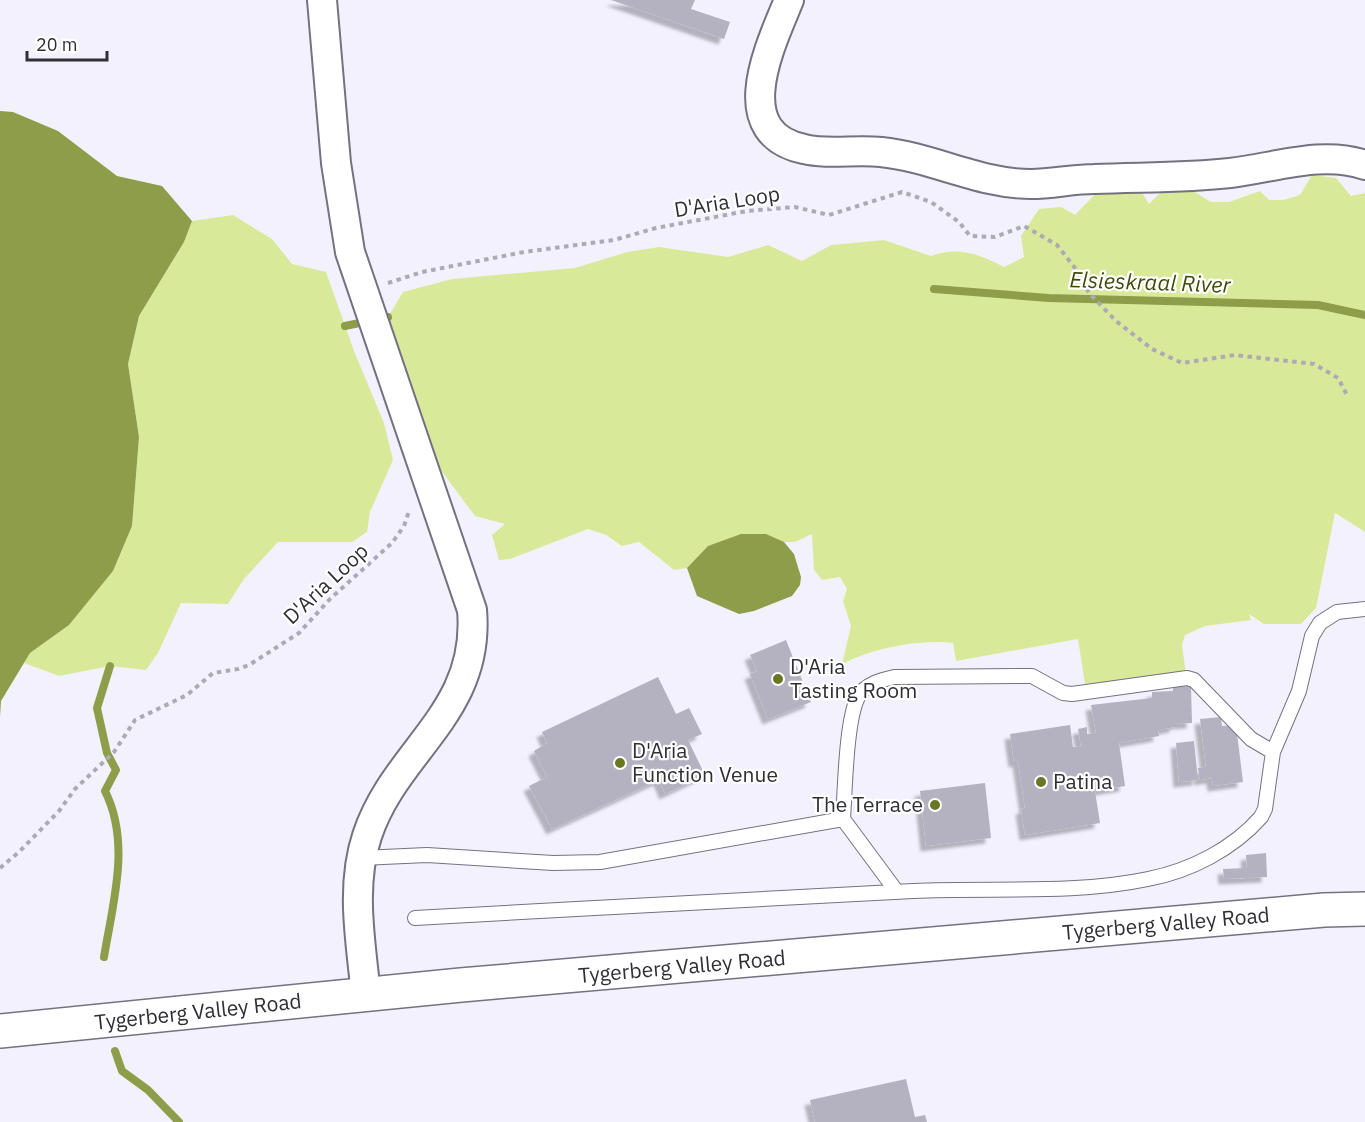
<svg xmlns="http://www.w3.org/2000/svg" width="1365" height="1122" font-family="'IBM Plex Sans',sans-serif">
<defs>
<filter id="shadow"><feDropShadow dx="-5.5" dy="5.5" stdDeviation="1.5" flood-color="#0004"/></filter>
</defs>
<rect width="100%" height="100%" fill="#f4f1ff"/>
<!-- green -->
<path fill="#d8ea99" d="M 1312,175 L 1336,178 L 1351,196 L 1365,193 L 1365,532 L 1335,513 L 1316,608 L 1301,624 L 1264,624 L 1249,614 L 1251,620 L 1205,626 L 1185,635 L 1182,645 L 1186,674 L 1085,684 L 1078,639 L 956,661 L 953,643 C 918,639 874,648 842,664 L 851,626 L 843,601 L 847,589 L 840,577 L 822,580 L 814,570 L 812,534 L 795,542 L 782,542 L 766,534 L 708,546 L 687,568 L 674,570 L 639,542 L 622,546 L 606,535 L 588,529 L 510,559 L 499,560 L 492,535 L 505,524 L 475,516 L 437,465 L 388,317 L 403,292 L 452,279 L 575,268 L 627,252 L 659,247 L 728,257 L 768,245 L 802,261 L 831,245 L 884,240 L 931,256 C 957,246 980,254 1004,267 L 1024,257 L 1021,236 L 1039,209 L 1061,207 L 1075,215 L 1100,189 L 1139,188 L 1149,204 L 1161,192 L 1192,190 L 1211,202 L 1229,202 L 1260,191 L 1269,200 L 1283,200 L 1300,195 Z
M 233,215 L 272,239 L 292,264 L 326,272 L 354,351 L 384,423 L 393,460 L 370,512 L 367,532 L 352,542 L 278,542 L 244,579 L 228,604 L 181,603 L 158,653 L 146,670 L 110,666 L 59,676 L 24,663 L 30,653 L 69,625 L 113,571 L 132,526 L 139,437 L 128,364 L 139,316 L 184,242 L 192,221 Z"/>
<!-- water -->
<path fill="#8d9d49" d="M 0,111 L 13,112 L 58,131 L 117,176 L 162,186 L 192,221 L 184,242 L 139,316 L 128,364 L 139,437 L 132,526 L 113,571 L 69,625 L 30,653 L 1,701 L 0,717 Z
M 741,534 L 766,534 L 784,542 L 794,554 L 801,577 L 800,585 L 792,596 L 754,611 L 739,614 L 697,596 L 687,568 L 708,546 Z"/>
<g fill="none" stroke-linecap="round" stroke-linejoin="round">
<!-- stream -->
<path stroke="#8d9d49" stroke-width="8" d="M 934,289 L 1049,298 L 1318,305 L 1365,315
M 345,326 L 388,317
M 104,957 C 113,902 131,843 105,791 L 116,770 L 107,753 L 97,708 L 110,666
M 115,1051 L 122,1071 L 148,1090 L 179,1122"/>
</g>
<!-- building -->
<path fill="#b4b1c1" filter="url(#shadow)" d="M 611,0 L 695,0 L 691,9 L 730,22 L 724,39 Z
M 786,640 L 811,702 L 768,719 L 750,674 L 757,671 L 750,655 Z
M 658,677 L 676,714 L 689,708 L 702,734 L 688,740 L 705,775 L 665,794 L 659,780 L 552,829 L 529,786 L 547,777 L 534,751 L 547,743 L 542,732 Z
M 1191,686 L 1192,723 L 1175,724 L 1175,727 L 1158,730 L 1159,736 L 1119,743 L 1125,786 L 1095,791 L 1100,823 L 1025,835 L 1021,809 L 1025,808 L 1018,761 L 1014,762 L 1010,734 L 1070,725 L 1073,747 L 1081,746 L 1078,729 L 1087,727 L 1087,734 L 1096,733 L 1091,705 L 1152,698 L 1152,692 L 1173,691 L 1173,687 Z
M 1221,717 L 1222,726 L 1236,725 L 1243,782 L 1213,786 L 1212,778 L 1200,780 L 1198,768 L 1206,767 L 1200,719 Z
M 1194,741 L 1198,780 L 1179,782 L 1176,743 Z
M 985,783 L 991,838 L 926,846 L 920,791 Z
M 1266,853 L 1267,877 L 1224,879 L 1223,869 L 1247,868 L 1246,855 Z
M 906,1079 L 915,1117 L 925,1115 L 927,1122 L 815,1122 L 810,1100 Z"/>
<g fill="none" stroke-linecap="round" stroke-linejoin="round">
<!-- lane casing -->
<g stroke="#747180" stroke-width="16">
<path id="lane" d="M 361,858 L 427,855 L 553,863 L 600,862 L 843,819
M 897,892 L 843,819 C 845,791 846,720 858,697 C 865,684 881,680 894,677 L 1032,676 L 1063,693 L 1072,694 L 1187,678 L 1194,680 L 1251,739 L 1273,752
M 415,918 C 581,909 747,899 913,891 C 991,887 1072,895 1148,879 C 1190,871 1233,849 1261,817 L 1265,809 L 1273,752 L 1299,691 L 1312,636 L 1320,623 L 1337,612 L 1365,609"/>
</g>
<!-- street casing -->
<g stroke="#747180" stroke-width="32">
<path id="street" d="M 322,0 L 336,163 L 350,252 L 472,610 C 481,713 395,750 367,836 C 350,887 361,943 366,995
M 789,0 C 771,44 727,133 804,149 C 828,155 856,149 881,152 C 932,157 979,184 1031,184 C 1052,184 1073,179 1094,179 C 1140,177 1185,178 1230,173 C 1274,168 1322,150 1365,165"/>
</g>
<!-- primary casing -->
<g stroke="#747180" stroke-width="36">
<path id="primary" d="M 0,1031 L 461,985 L 1324,910 L 1365,909"/>
</g>
<!-- path -->
<path stroke="#acaab5" stroke-width="4" stroke-dasharray="4.5 4.5" stroke-linecap="butt" d="M 388,283 L 422,272 L 524,252 L 614,240 L 656,228 L 747,211 L 795,207 L 829,215 L 902,192 L 931,202 L 959,222 L 970,236 L 995,237 L 1024,226 L 1057,245 L 1075,268 L 1089,293 L 1116,321 L 1152,349 L 1182,363 L 1235,355 L 1314,364 L 1338,378 L 1348,397
M 0,868 L 19,852 L 59,811 L 75,789 L 114,752 L 135,720 L 187,695 L 213,673 L 238,669 L 249,665 L 299,633 L 330,599 L 392,543 L 404,526 L 409,511"/>
<!-- lane -->
<use href="#lane" stroke="#fff" stroke-width="14"/>
<!-- street -->
<use href="#street" stroke="#fff" stroke-width="28"/>
<!-- primary -->
<use href="#primary" stroke="#fff" stroke-width="33"/>
</g>
<!-- markers -->
<g fill="#697724" stroke="#fff" stroke-width="2">
<circle cx="778" cy="679" r="6"/>
<circle cx="620" cy="763" r="6"/>
<circle cx="1041" cy="782" r="6"/>
<circle cx="935" cy="805" r="6"/>
</g>
<g text-anchor="middle" stroke-width="4.5" stroke-linejoin="round" paint-order="stroke">
<!-- street labels -->
<g font-size="21" fill="#302f35" stroke="#fff">
<text transform="translate(727 202) rotate(-9)" y="7">D'Aria Loop</text>
<text transform="translate(326 584) rotate(-43)" y="7">D'Aria Loop</text>
<text transform="translate(1166 924) rotate(-5)" y="7">Tygerberg Valley Road</text>
<text transform="translate(682 967) rotate(-5)" y="7">Tygerberg Valley Road</text>
<text transform="translate(198 1012) rotate(-6)" y="7">Tygerberg Valley Road</text>
</g>
<!-- poi labels -->
<g font-size="21" fill="#302f35" stroke="#fff" text-anchor="start">
<text x="790" y="674">D'Aria<tspan x="790" dy="24">Tasting Room</tspan></text>
<text x="632" y="758">D'Aria<tspan x="632" dy="24">Function Venue</tspan></text>
<text x="1053" y="789">Patina</text>
<text x="923" y="812" text-anchor="end">The Terrace</text>
</g>
<!-- water labels -->
<g font-size="22" font-style="italic" fill="#414a0a" stroke="#fff">
<text transform="translate(1150 282) rotate(2)" y="8">Elsieskraal River</text>
</g>
</g>
<!-- scale -->
<path d="M27 51v9h80v-9" fill="none" stroke="#302f35" stroke-width="3"/>
<text x="36" y="51" font-size="18" fill="#302f35" stroke="#ffffff" stroke-width="4.5" paint-order="stroke">20 m</text>
</svg>
